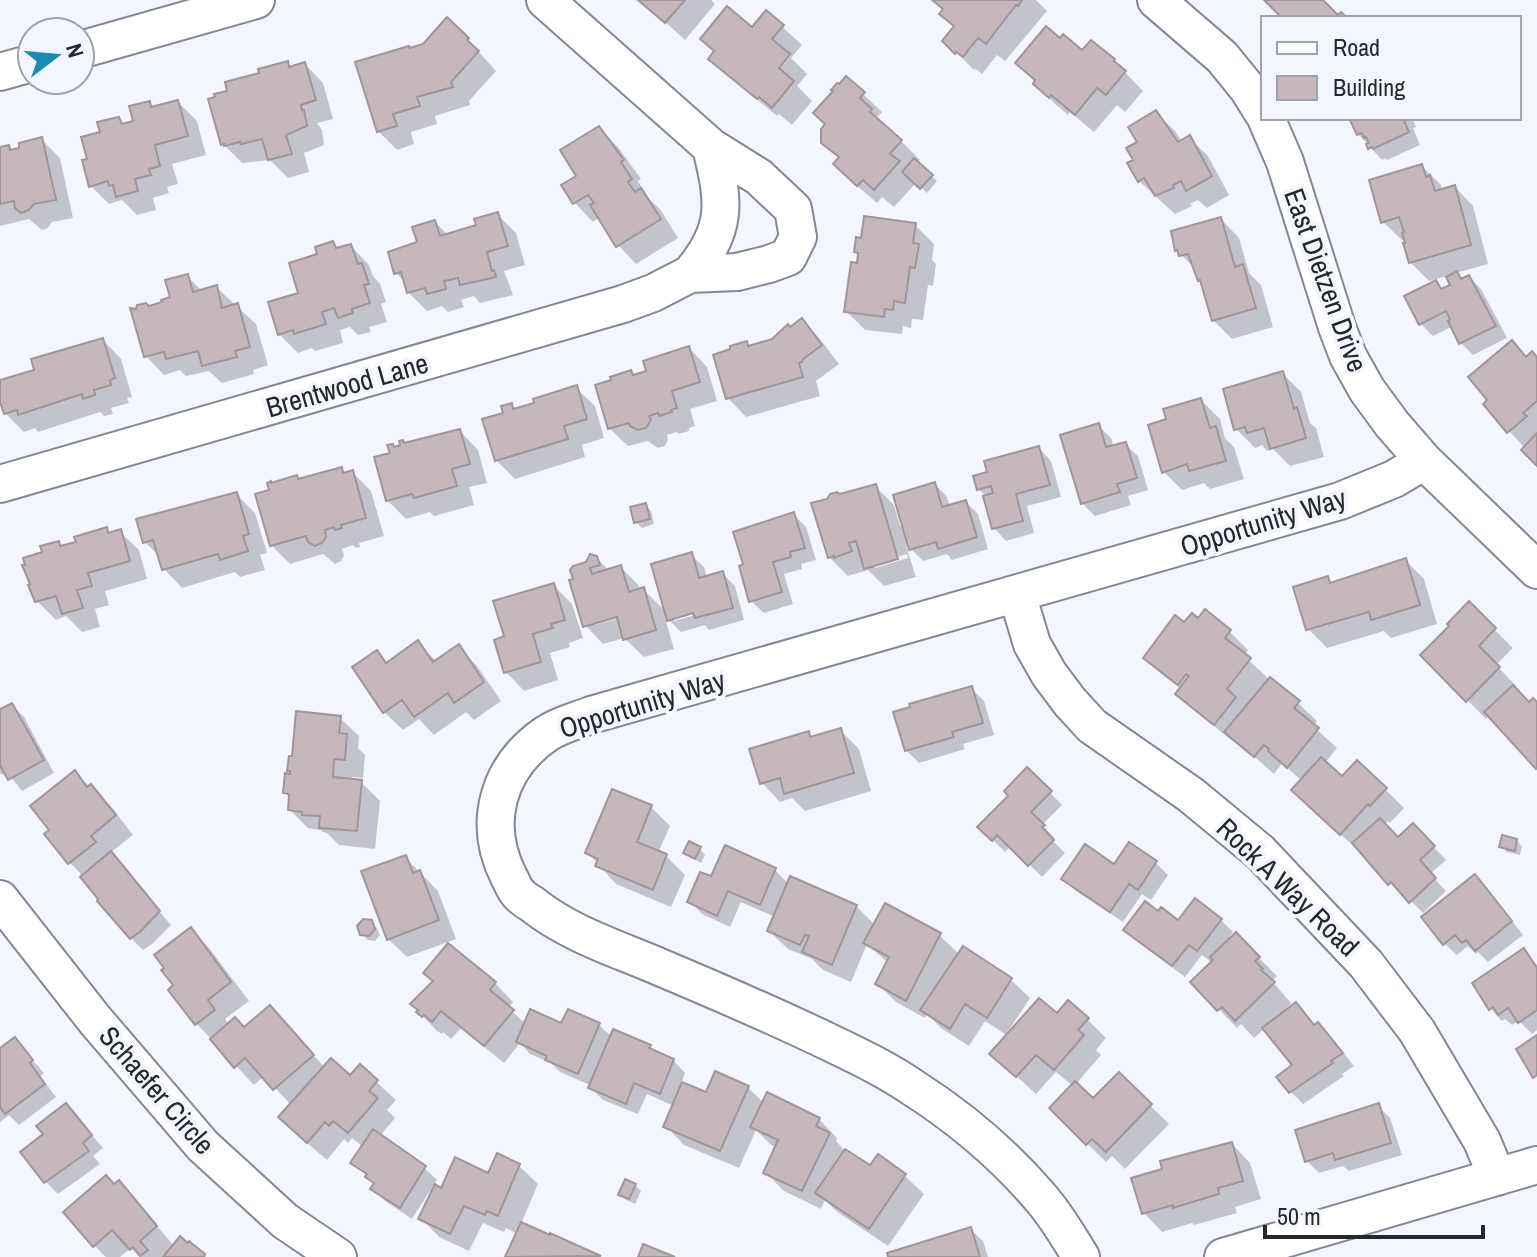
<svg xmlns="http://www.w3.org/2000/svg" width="1537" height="1257" font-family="'Archivo Narrow',sans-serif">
<rect width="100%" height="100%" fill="#f4f6fe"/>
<!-- shadow -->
<path fill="#0003" fill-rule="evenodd" d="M 641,0 L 711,0 L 715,4 L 685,40 Z
M 932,0 L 1036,0 L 1047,11 L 1005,61 L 997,55 L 982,74 L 976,69 L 974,70 L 945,41 L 955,28 L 942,14 L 944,11 Z
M 766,12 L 802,45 L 791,58 L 807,74 L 797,86 L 812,101 L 792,125 L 779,114 L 777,116 L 729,77 L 711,59 L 752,29 Z
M 467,39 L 496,71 L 469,101 L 470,105 L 435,116 L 437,124 L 411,132 L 414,144 L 397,150 L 378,131 L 411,50 Z
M 1082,53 L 1114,61 L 1143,91 L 1125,112 L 1117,105 L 1094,132 L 1070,112 L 1068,115 L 1054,103 L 1018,63 Z
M 287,63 L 292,68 L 305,64 L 323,83 L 333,119 L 317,123 L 322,130 L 324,145 L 304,153 L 309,172 L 288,178 L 270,160 L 242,163 L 223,144 L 230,92 L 262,74 Z
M 846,78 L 882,112 L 877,117 L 920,160 L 917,163 L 937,181 L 927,193 L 916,183 L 894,207 L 882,197 L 877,203 L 854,183 L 840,159 L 823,142 Z
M 178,102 L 197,121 L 206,155 L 172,164 L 178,184 L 167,187 L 169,193 L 153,198 L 156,210 L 137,215 L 122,200 L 109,204 L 90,185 L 89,160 L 103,134 L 119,119 L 125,125 L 136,122 L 149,103 L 154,108 Z
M 1156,113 L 1175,131 L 1182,142 L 1189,138 L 1208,156 L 1229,195 L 1207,208 L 1198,200 L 1190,204 L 1192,206 L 1175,214 L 1139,181 L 1136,161 L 1140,142 Z
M 1351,118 L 1412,118 L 1416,127 L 1413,128 L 1420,145 L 1387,160 L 1385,158 L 1382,160 L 1358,134 Z
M 599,128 L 618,147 L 641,179 L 638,181 L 650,200 L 660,209 L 678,238 L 636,264 L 618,245 L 600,217 L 593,222 L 575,203 L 564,186 L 579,176 Z
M 41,139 L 60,158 L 73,218 L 52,222 L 48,228 L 42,230 L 29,219 L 0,226 L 0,149 L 8,147 L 12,152 Z
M 1422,166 L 1441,185 L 1442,191 L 1455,187 L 1473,206 L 1488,264 L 1456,273 L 1463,280 L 1469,277 L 1481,289 L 1507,338 L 1473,355 L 1461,343 L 1453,326 L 1433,336 L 1420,323 L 1436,282 L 1443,290 L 1452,286 L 1447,276 L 1429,281 L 1410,262 L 1406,239 L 1402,240 L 1383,222 Z
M 497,214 L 516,233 L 525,265 L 504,271 L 513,295 L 480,303 L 474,296 L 461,300 L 464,307 L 448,312 L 442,306 L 427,311 L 408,292 L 406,283 L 396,273 L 435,222 L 448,235 L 478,226 Z
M 1221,219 L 1239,238 L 1249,273 L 1261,285 L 1273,327 L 1232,339 L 1213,320 L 1203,283 L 1199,280 L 1196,270 L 1177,250 L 1174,233 Z
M 915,225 L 934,244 L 932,260 L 936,264 L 933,286 L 928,285 L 923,320 L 912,319 L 911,328 L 903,326 L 902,334 L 865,330 L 846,311 L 860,256 L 856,252 Z
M 333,243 L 339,250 L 351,246 L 369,265 L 373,276 L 380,284 L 386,302 L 381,304 L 387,322 L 369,327 L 371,332 L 358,335 L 350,327 L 340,330 L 343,343 L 315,351 L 312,348 L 298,353 L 279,334 L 319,255 Z
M 187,276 L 202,291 L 216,287 L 256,324 L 268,365 L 253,370 L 254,374 L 222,383 L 209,371 L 186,376 L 180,370 L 164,375 L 146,356 L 148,308 L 173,298 Z
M 802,320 L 820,339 L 839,364 L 816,381 L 820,396 L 746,417 L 728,398 L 746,344 L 750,347 L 772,339 Z
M 103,340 L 121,359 L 132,397 L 127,398 L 129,403 L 111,408 L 113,414 L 104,416 L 100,412 L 38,432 L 35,428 L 24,432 L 5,413 L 0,395 L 0,382 L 37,371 Z
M 689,348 L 707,367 L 717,401 L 690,409 L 695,426 L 689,428 L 689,431 L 679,434 L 677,432 L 667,435 L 668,440 L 665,446 L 658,448 L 648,441 L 628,446 L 609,428 L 635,377 Z
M 1527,358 L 1537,359 L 1537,463 L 1525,448 L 1509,431 Z
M 1283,374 L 1301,392 L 1310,423 L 1316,428 L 1324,457 L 1290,466 L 1273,449 L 1267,451 L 1262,445 L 1255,448 L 1236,429 Z
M 576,388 L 595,406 L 604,438 L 582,445 L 585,457 L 515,479 L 496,460 L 505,414 L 511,406 L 516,411 Z
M 1201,400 L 1220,419 L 1225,438 L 1234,447 L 1244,479 L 1210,489 L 1204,483 L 1182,490 L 1163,471 L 1169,421 Z
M 1099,426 L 1111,438 L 1114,447 L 1125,444 L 1138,456 L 1148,490 L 1128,496 L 1131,505 L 1095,516 L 1082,503 Z
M 460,431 L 478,450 L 487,483 L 469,487 L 474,505 L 434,516 L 430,512 L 406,519 L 387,500 L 392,455 L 395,448 Z
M 1039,448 L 1051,461 L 1061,497 L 1027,506 L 1034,533 L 1006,541 L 994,528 L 987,497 L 978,489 L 989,473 Z
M 341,469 L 346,474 L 352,472 L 371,491 L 384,536 L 359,543 L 360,547 L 356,548 L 353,545 L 342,549 L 344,556 L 341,561 L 335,564 L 323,554 L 290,564 L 271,545 L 299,481 Z
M 935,484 L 947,497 L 950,507 L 966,502 L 978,514 L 988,549 L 952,560 L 947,554 L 923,561 L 905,543 L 916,577 L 884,586 L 868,570 L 848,576 L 829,557 L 840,496 L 875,486 L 894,505 L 900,526 L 904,525 ZM 907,554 L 908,558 L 875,568 L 875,563 Z
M 236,494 L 255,513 L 267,553 L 260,555 L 265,570 L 240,577 L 235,572 L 182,588 L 164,569 L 160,557 L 145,542 Z
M 645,505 L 651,511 L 654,524 L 642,528 L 636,522 Z
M 794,515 L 806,527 L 816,560 L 801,564 L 802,569 L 784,574 L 793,604 L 764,613 L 751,601 Z
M 106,530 L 111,534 L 120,532 L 139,550 L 147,579 L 105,591 L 109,605 L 95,609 L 100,627 L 82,632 L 66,616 L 56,620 L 37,601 L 44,554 L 58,543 L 63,548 Z
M 691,555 L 704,567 L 707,578 L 723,574 L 735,586 L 744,620 L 709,630 L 705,625 L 681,632 L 664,615 L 674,649 L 644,657 L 624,638 L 603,644 L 585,625 L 572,581 L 596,557 L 609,571 L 621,567 L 639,586 L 640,590 L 643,589 L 667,613 ZM 702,609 L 703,613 L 674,621 L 674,617 ZM 626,612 L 627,616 L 594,625 L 594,621 Z
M 1405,560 L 1424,579 L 1437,624 L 1391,638 L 1384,631 L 1327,648 L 1308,629 L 1327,578 L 1333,584 Z
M 553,585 L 572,604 L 583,638 L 569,643 L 570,647 L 550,653 L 558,680 L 524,691 L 506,672 L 507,638 Z
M 1469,604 L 1513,648 L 1496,665 L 1517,687 L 1515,690 L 1529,704 L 1537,705 L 1537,768 L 1489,715 L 1486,719 L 1423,655 Z
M 1185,625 L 1230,632 L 1248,650 L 1244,656 L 1270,680 L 1298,703 L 1317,721 L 1313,726 L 1337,748 L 1325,763 L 1342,778 L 1385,789 L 1404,808 L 1390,823 L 1388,821 L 1384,825 L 1398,839 L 1425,838 L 1446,860 L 1430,874 L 1446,891 L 1423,913 L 1404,894 L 1402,895 L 1390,883 L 1361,850 L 1360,852 L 1312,808 L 1302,781 L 1282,763 L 1274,774 L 1235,740 L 1234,742 L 1196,712 L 1178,694 L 1181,689 L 1164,676 L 1145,657 Z
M 418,643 L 437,662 L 458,647 L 477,666 L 501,701 L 474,720 L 466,712 L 434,735 L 419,719 L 403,730 L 384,712 L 377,652 L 388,664 Z
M 972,689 L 984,701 L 994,735 L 963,744 L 965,749 L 919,763 L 906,750 Z
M 12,705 L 24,717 L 54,773 L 22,791 L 7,772 L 2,775 L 0,773 L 0,711 Z
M 340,718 L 359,736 L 358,748 L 365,755 L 363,778 L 352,777 L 352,781 L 361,782 L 380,801 L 375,849 L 339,845 L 327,833 L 323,832 L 320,830 L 308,828 L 290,810 L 291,798 L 285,792 L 291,776 Z
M 840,730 L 859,749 L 871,791 L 805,811 L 792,798 L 780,802 L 762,783 L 808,733 L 813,738 Z
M 1028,770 L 1062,805 L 1042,825 L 1055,839 L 1053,841 L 1065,853 L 1042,877 L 1011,846 L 1005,852 L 980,827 L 1011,796 Z
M 75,773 L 110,805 L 133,835 L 110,853 L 142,888 L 140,889 L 171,925 L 152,944 L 143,950 L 131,938 L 84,877 L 69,862 Z
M 651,807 L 670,826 L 658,853 L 666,856 L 685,875 L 671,907 L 616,884 L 588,853 Z
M 1516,840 L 1522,846 L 1520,855 L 1507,852 L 1501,846 Z
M 1130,845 L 1156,863 L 1168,875 L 1151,900 L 1142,894 L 1123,922 L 1076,891 L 1064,879 L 1115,867 Z
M 726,848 L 775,870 L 789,884 L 856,906 L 875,925 L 939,935 L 960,955 L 964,949 L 1011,980 L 1030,998 L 1007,1033 L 1009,1035 L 1057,1016 L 1087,1019 L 1106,1038 L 1096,1050 L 1101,1055 L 1076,1084 L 1093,1101 L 1119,1075 L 1169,1124 L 1125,1169 L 1112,1156 L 1106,1162 L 1051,1108 L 1073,1086 L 1056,1072 L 1036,1094 L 992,1054 L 1008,1036 L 985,1021 L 969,1046 L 941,1028 L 927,1014 L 925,1018 L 896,1002 L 877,983 L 888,963 L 867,944 L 851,982 L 823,970 L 812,959 L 788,949 L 769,931 L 775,917 L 741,902 L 730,927 L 702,914 L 690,902 L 712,879 Z
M 700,849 L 705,855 L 701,863 L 685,853 Z
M 405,857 L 438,891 L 456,939 L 407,957 L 388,939 Z
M 1487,889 L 1523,935 L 1488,962 L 1478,952 L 1476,954 L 1468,946 L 1457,955 L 1444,943 Z
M 1159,914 L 1178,923 L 1221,920 L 1233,932 L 1226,941 L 1228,943 L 1236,935 L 1277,976 L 1272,981 L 1291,1003 L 1280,1014 L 1282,1016 L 1296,1005 L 1315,1026 L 1318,1024 L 1330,1036 L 1354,1066 L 1342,1074 L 1344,1076 L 1303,1104 L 1291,1092 L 1294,1065 L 1265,1028 L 1254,1038 L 1241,1024 L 1237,1028 L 1193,982 L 1212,963 L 1202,955 L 1185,977 L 1138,942 L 1126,930 Z
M 371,922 L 377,928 L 380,935 L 375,941 L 368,940 L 362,934 Z
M 191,929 L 209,948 L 249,1001 L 225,1019 L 229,1025 L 245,1029 L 270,1007 L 325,1068 L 350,1078 L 360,1067 L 396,1100 L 387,1110 L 395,1118 L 380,1136 L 424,1168 L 437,1180 L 412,1219 L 385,1201 L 373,1189 L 376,1185 L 353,1163 L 363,1147 L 352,1138 L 348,1143 L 344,1139 L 327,1160 L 299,1136 L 291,1105 L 264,1076 L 254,1085 L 197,1024 L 171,990 L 176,986 Z
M 1524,951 L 1537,965 L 1537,1030 L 1532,1034 L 1519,1021 L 1512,1025 L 1505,1019 L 1502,1021 L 1490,1008 Z
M 495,983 L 513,1002 L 508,1008 L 526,1024 L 562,1026 L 569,1011 L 599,1025 L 612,1037 L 650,1046 L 657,1054 L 673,1060 L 685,1073 L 681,1084 L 707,1095 L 748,1088 L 764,1103 L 819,1119 L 837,1138 L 836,1141 L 846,1152 L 871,1168 L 878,1157 L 905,1176 L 924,1194 L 888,1246 L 836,1211 L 825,1200 L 821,1209 L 784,1191 L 765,1172 L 777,1148 L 771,1145 L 756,1130 L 739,1168 L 684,1145 L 666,1126 L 674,1106 L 647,1094 L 638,1114 L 603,1100 L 591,1088 L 592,1086 L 560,1072 L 551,1063 L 530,1054 L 520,1043 L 504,1063 L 461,1028 L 451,1039 L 443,1032 L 442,1034 L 437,1031 L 419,1012 Z
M 14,1039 L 44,1073 L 40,1076 L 56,1097 L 19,1125 L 9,1115 L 0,1122 L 0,1050 Z
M 66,1105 L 103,1148 L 93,1156 L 100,1164 L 58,1194 L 46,1182 L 46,1135 Z
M 1378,1106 L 1390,1118 L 1402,1155 L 1349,1171 L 1343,1166 L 1319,1173 L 1307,1161 Z
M 1232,1144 L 1250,1163 L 1261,1199 L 1235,1207 L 1237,1213 L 1194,1225 L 1192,1223 L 1162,1232 L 1144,1213 Z
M 498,1156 L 519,1166 L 538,1184 L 521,1224 L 598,1257 L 507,1257 L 518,1234 L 506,1228 L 504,1232 L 483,1223 L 469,1251 L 439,1237 L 421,1218 L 436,1187 L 433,1186 L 442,1190 L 488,1175 Z
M 119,1182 L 157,1224 L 156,1225 L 174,1246 L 188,1246 L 190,1244 L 206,1257 L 140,1257 L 131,1248 L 120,1257 L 106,1257 L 94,1245 L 115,1186 Z
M 635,1185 L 641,1191 L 635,1204 L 626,1200 L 621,1194 Z
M 970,1229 L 983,1241 L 988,1257 L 890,1257 Z"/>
<!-- building -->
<path fill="#c4b8bd" stroke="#a09599" stroke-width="2" d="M 638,0 L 685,0 L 665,23 Z
M 932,0 L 1022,0 L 1018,6 L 1016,5 L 986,44 L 978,38 L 963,57 L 956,52 L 955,54 L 942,41 L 954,26 L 939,14 L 943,9 Z
M 1264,0 L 1323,0 L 1338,15 L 1341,12 L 1347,18 L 1282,18 Z
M 727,6 L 752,27 L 766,10 L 784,25 L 772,39 L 790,54 L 779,68 L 794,81 L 772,108 L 759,97 L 757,99 L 708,59 L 714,51 L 700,39 Z
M 447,17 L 469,38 L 467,40 L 479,51 L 451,82 L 453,87 L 417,97 L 420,106 L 393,114 L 397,126 L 377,132 L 355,62 L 409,46 L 410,48 L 423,44 Z
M 1046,26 L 1060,38 L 1063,34 L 1082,50 L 1091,40 L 1115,59 L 1114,61 L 1126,71 L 1106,95 L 1097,88 L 1075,115 L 1051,95 L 1049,98 L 1033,84 L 1035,80 L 1015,63 Z
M 288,61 L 289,67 L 305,62 L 316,100 L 301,105 L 302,110 L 304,110 L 307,126 L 286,135 L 292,154 L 268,160 L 262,139 L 241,144 L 240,142 L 224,146 L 224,144 L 221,145 L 208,99 L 215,97 L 214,94 L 227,91 L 225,82 L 259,73 L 258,69 Z
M 846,76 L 865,92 L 860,98 L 872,109 L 870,112 L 902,140 L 890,154 L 900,161 L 874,190 L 863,180 L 857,186 L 833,164 L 839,157 L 821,143 L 821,129 L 825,124 L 813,113 L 833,91 L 831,90 L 837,83 L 839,84 Z
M 178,100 L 188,136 L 155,145 L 160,166 L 149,169 L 151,175 L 135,179 L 138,191 L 116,197 L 113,185 L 109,186 L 108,181 L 89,187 L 82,160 L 87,159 L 81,137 L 100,132 L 97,122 L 119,117 L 122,124 L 133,121 L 129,106 L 150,101 L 151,107 Z
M 1156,110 L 1178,142 L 1190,135 L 1212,176 L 1186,191 L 1181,181 L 1173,185 L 1174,188 L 1155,196 L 1144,178 L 1138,182 L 1127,163 L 1133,160 L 1126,148 L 1137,142 L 1128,127 Z
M 1349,118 L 1403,118 L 1409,132 L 1373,149 L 1372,147 L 1368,149 L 1366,144 L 1369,143 L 1366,137 L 1364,138 L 1362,133 L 1357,135 Z
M 599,126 L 624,160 L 621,162 L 632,179 L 628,182 L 635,192 L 641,188 L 661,219 L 616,247 L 590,205 L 594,203 L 588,195 L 573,204 L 561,185 L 576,176 L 560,150 Z
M 42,137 L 56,200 L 34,204 L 29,210 L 21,213 L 15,208 L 14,201 L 0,204 L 0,147 L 9,145 L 10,150 L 19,148 L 19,143 Z
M 914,158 L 933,175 L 920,189 L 902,172 Z
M 1422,164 L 1426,177 L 1430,175 L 1435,191 L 1455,185 L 1471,245 L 1409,263 L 1403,243 L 1405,243 L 1402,233 L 1404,232 L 1399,217 L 1381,223 L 1369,180 Z
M 498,212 L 508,246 L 487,252 L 492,271 L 494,270 L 496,277 L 460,285 L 458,278 L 444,281 L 446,289 L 427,294 L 425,288 L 407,293 L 401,272 L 394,274 L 388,252 L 417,242 L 412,227 L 435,220 L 440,236 L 476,225 L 474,219 Z
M 864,216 L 916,223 L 913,243 L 919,244 L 915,268 L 910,267 L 905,303 L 894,301 L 893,310 L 885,309 L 884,317 L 844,312 L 851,262 L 857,263 L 858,253 L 854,252 L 856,237 L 861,238 Z
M 1221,217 L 1235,267 L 1243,264 L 1256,308 L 1212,321 L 1200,280 L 1198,281 L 1188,254 L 1179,256 L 1177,250 L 1175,251 L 1171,231 Z
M 333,241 L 336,248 L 351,244 L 358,264 L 362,263 L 369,284 L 364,285 L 370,303 L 352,309 L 353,313 L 338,318 L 334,308 L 322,312 L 326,324 L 294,334 L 293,330 L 278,335 L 268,302 L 298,293 L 289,263 L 317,254 L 315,247 Z
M 1457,271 L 1461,279 L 1469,275 L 1496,326 L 1459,344 L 1448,321 L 1450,319 L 1446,311 L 1419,325 L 1404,296 L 1436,280 L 1441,289 L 1450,285 L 1446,277 Z
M 188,274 L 193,292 L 217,285 L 222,308 L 238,303 L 250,347 L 235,351 L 237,357 L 202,366 L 198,351 L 166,359 L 164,352 L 144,357 L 130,308 L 136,309 L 137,305 L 146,303 L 149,306 L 162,302 L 161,300 L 170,297 L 165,280 Z
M 802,318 L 822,345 L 802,360 L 802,362 L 799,363 L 803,377 L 726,399 L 713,355 L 730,349 L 730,346 L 747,341 L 748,346 L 772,339 L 788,324 L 790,327 Z
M 103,338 L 115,378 L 110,380 L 111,385 L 94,390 L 95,395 L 83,399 L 82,394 L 18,415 L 17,410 L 4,414 L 0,402 L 0,380 L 34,370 L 31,359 Z
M 1512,340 L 1526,357 L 1532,351 L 1537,357 L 1537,401 L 1523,413 L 1527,416 L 1507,433 L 1483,404 L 1487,400 L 1468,377 Z
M 689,346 L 700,382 L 672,391 L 677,408 L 671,410 L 672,412 L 659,416 L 658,413 L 649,416 L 651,420 L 646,428 L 638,430 L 630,426 L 629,423 L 608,429 L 595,385 L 611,380 L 610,377 L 631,370 L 633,375 L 646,371 L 643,361 Z
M 1283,371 L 1294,409 L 1297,407 L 1306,438 L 1270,449 L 1264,428 L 1247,433 L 1245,427 L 1234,430 L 1223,389 Z
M 577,385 L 587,419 L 564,426 L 568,439 L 495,461 L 482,419 L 503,413 L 501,406 L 512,403 L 513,409 L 534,403 L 533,399 Z
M 1201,398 L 1210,428 L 1216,426 L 1226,461 L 1189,471 L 1187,464 L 1162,473 L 1148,425 L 1166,419 L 1163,409 Z
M 1099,423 L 1106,447 L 1126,442 L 1137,478 L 1117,484 L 1120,492 L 1081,504 L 1060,435 Z
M 460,429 L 470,464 L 452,469 L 457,486 L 414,498 L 412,494 L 386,501 L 374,457 L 390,453 L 387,445 L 393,444 L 394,447 L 400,445 L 399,441 L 403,440 L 404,443 Z
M 1537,433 L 1537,466 L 1521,450 Z
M 1039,446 L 1050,485 L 1016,494 L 1023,521 L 992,529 L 983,496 L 993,493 L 991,486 L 977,490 L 973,476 L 987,472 L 984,461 Z
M 342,467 L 343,473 L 353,470 L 366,518 L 341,525 L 342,528 L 335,530 L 334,527 L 325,530 L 326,537 L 322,543 L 315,546 L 308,542 L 306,536 L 270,546 L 255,494 L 269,490 L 267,483 L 271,481 L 271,483 L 297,475 L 298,479 Z
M 935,482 L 942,507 L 966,500 L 977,537 L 938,549 L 936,542 L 909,550 L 893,495 Z
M 876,484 L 898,559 L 864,569 L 856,541 L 849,543 L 852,551 L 834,558 L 834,556 L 828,558 L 811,503 L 827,499 L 830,494 L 837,492 L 840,494 Z
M 237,492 L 249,534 L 243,536 L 248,551 L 220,560 L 218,554 L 162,570 L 153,540 L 143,543 L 136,519 Z
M 646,503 L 650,519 L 634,523 L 630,507 Z
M 794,512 L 805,548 L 790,552 L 791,557 L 773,562 L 782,592 L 749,602 L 739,566 L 743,564 L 733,532 Z
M 107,527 L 108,533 L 121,529 L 130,561 L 88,573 L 92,586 L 77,590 L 83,608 L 62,614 L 56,596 L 35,602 L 28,585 L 30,584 L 22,565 L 25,565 L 23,558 L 42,552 L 40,546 L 59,541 L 60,546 L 76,542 L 74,537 Z
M 692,552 L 699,578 L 723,571 L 733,608 L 695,618 L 693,613 L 667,621 L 651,564 Z
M 590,554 L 597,556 L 600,565 L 590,568 L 592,574 L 621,565 L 629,592 L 644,587 L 656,630 L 623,640 L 617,617 L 583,627 L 569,580 L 573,579 L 570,570 L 573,566 L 586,562 Z
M 1406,558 L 1420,605 L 1371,620 L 1369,612 L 1306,630 L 1293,587 L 1328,576 L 1330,583 Z
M 554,583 L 565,620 L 551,624 L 553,628 L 533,634 L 541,662 L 504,673 L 494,640 L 504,636 L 493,601 Z
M 1469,601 L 1496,628 L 1479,646 L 1500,667 L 1466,702 L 1420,655 L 1449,626 L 1447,624 Z
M 1205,609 L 1231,630 L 1225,638 L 1251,658 L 1227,689 L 1236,697 L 1214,725 L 1175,694 L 1189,676 L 1186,674 L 1178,685 L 1143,658 L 1175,615 L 1184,622 L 1192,613 L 1198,618 Z
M 418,640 L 433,662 L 459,644 L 484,682 L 454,703 L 448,693 L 414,717 L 402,700 L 383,713 L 352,667 L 377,650 L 386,663 Z
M 1270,677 L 1300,701 L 1294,708 L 1319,728 L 1287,768 L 1268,751 L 1269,749 L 1264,745 L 1254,757 L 1224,732 Z
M 1513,685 L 1529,702 L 1533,698 L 1537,702 L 1537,768 L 1536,769 L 1484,712 Z
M 972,686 L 983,723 L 952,732 L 954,737 L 905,751 L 893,712 L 910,707 L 909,704 Z
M 12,703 L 44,760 L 8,780 L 0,765 L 0,709 Z
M 296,711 L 341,716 L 339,733 L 347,734 L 345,760 L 334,759 L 333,777 L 362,780 L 357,831 L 319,828 L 320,816 L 302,815 L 302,812 L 288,810 L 289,794 L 283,793 L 285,773 L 290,774 L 290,771 L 287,771 L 289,756 L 292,756 Z
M 841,728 L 854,773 L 784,794 L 780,778 L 760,784 L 749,749 L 809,731 L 810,737 Z
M 1321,757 L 1342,776 L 1357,760 L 1387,788 L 1370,806 L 1368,804 L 1340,835 L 1291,790 Z
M 1027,767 L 1052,791 L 1031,812 L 1045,825 L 1042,827 L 1054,840 L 1028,866 L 997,835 L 992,841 L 977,827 L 1008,796 L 1004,791 Z
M 75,770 L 87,787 L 91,784 L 116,815 L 91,836 L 96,842 L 68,864 L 44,834 L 49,830 L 30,806 Z
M 612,789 L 652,805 L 637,842 L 667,854 L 653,890 L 595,866 L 598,859 L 585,853 Z
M 1380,818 L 1398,837 L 1413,823 L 1435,846 L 1420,860 L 1436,878 L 1409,903 L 1391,882 L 1388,885 L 1352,843 Z
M 1502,835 L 1517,839 L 1515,851 L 1499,847 Z
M 689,841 L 701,847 L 695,859 L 683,853 Z
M 1129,842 L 1157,861 L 1138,890 L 1129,884 L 1110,912 L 1061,879 L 1085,844 L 1114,864 Z
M 725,845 L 776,868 L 760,905 L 728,891 L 717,916 L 687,902 L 700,872 L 711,876 Z
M 111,851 L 160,911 L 140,932 L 130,939 L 97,901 L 98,899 L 80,877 Z
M 406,855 L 413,873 L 420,870 L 439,920 L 387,940 L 361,871 Z
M 1475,874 L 1512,921 L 1475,951 L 1466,940 L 1462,943 L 1455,935 L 1443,945 L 1421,917 Z
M 790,876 L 857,905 L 832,965 L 802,952 L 809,936 L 805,935 L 800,945 L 767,931 Z
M 1195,898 L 1222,919 L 1197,951 L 1189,945 L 1172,966 L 1123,930 L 1145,901 L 1158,911 L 1161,907 L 1178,920 Z
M 885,903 L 941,933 L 906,1001 L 875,984 L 889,957 L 863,943 Z
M 363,919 L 372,920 L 375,929 L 369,936 L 360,935 L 357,926 Z
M 191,927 L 231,982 L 208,1000 L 215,1010 L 195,1025 L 168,990 L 173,985 L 161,970 L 164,968 L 154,955 Z
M 1236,932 L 1260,957 L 1255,961 L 1263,969 L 1261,970 L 1275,982 L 1235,1021 L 1222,1007 L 1217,1011 L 1190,982 L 1213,960 L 1210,957 Z
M 448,943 L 496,982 L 490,990 L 514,1010 L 484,1046 L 441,1011 L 432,1022 L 424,1015 L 422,1017 L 416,1012 L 418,1010 L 410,1004 L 433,981 L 423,973 Z
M 963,946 L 1012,978 L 987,1018 L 965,1004 L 950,1029 L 920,1010 Z
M 1524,948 L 1537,968 L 1537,1010 L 1518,1023 L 1508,1008 L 1498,1015 L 1493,1007 L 1489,1010 L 1472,983 Z
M 1039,998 L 1057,1013 L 1068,1000 L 1089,1018 L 1078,1030 L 1084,1035 L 1054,1070 L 1036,1055 L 1016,1077 L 989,1054 Z
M 1296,1002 L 1314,1025 L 1318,1022 L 1343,1053 L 1331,1061 L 1333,1063 L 1289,1093 L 1276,1077 L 1292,1065 L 1262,1028 Z
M 270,1005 L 314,1055 L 273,1090 L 245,1058 L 234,1068 L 210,1039 L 235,1017 L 244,1027 Z
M 530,1009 L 561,1023 L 568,1009 L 600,1023 L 578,1074 L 545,1060 L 547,1056 L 516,1042 Z
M 613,1029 L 651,1045 L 649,1048 L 674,1059 L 660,1094 L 634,1083 L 626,1104 L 588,1088 Z
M 1537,1035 L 1537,1075 L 1533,1078 L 1516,1049 Z
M 15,1037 L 33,1060 L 30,1063 L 45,1084 L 5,1114 L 0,1107 L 0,1048 Z
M 331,1058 L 350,1075 L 360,1064 L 378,1080 L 369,1091 L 378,1098 L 348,1133 L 333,1121 L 329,1126 L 325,1122 L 307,1143 L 278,1117 Z
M 715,1071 L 749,1086 L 720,1151 L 663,1127 L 682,1082 L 706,1092 Z
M 1119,1072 L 1152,1104 L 1106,1152 L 1092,1139 L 1086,1145 L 1049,1108 L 1075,1081 L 1093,1098 Z
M 767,1092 L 820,1118 L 816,1126 L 830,1133 L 802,1191 L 763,1173 L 778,1140 L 750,1127 Z
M 66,1103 L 92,1135 L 83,1143 L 89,1151 L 44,1183 L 20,1152 L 43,1134 L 36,1126 Z
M 1379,1103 L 1391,1143 L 1335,1160 L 1333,1153 L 1305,1162 L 1295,1130 Z
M 373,1129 L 426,1166 L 400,1208 L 370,1189 L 374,1183 L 365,1177 L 367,1174 L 350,1163 Z
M 1232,1142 L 1243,1181 L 1218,1188 L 1219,1194 L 1173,1208 L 1173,1205 L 1142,1214 L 1131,1178 L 1162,1169 L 1160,1161 Z
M 845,1149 L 870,1165 L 878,1154 L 906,1174 L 869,1229 L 815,1193 Z
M 497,1153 L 520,1164 L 498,1216 L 487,1211 L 485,1215 L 464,1206 L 450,1234 L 418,1219 L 435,1184 L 441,1188 L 455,1157 L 488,1173 Z
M 106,1175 L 114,1184 L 119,1180 L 157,1226 L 140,1241 L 148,1250 L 140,1256 L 133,1247 L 130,1250 L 112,1230 L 93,1247 L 63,1212 Z
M 625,1179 L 636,1184 L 629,1199 L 618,1195 Z
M 521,1222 L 550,1235 L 550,1233 L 601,1256 L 505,1257 Z
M 971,1227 L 980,1257 L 888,1257 L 887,1253 Z
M 180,1236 L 188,1243 L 189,1241 L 205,1254 L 204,1257 L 163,1257 Z
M 643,1244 L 675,1257 L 638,1257 Z"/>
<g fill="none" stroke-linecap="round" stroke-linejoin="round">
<!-- minor casing -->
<g stroke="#858791" stroke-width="40">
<path id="minor" d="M 1156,0 L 1222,57 L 1248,89 L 1263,113
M 80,50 L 256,0
M 0,72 L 32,63
M 1266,118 L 1285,162 L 1337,327 L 1348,356 L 1367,390 L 1392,424 L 1424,461 L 1537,570
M 690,274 C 729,229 724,201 711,147
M 0,484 L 623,304 L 653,293 L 690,274 L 737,272 L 769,264 L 788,257 L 798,237 L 793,209 L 759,177 L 711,147 L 545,0
M 1017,594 L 1032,644 L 1049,674 L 1070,702 L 1092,726 L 1191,795 L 1260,852 L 1366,964 L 1417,1031 L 1482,1141 L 1497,1177
M 0,899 L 95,1020 L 203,1146 L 285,1221 L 338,1257
M 1081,1257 C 1068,1236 1056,1215 1040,1197 C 1004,1155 959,1117 912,1087 C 887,1070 860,1057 833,1044 C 777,1017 719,992 662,968 C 618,949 569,934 532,904 C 527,901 521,897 518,893 C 514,889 512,882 509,877 C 482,824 497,768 546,734 C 559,725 576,721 591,715 L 1340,501 L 1394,479 L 1424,461
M 1223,1257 L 1537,1165"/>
</g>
<!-- minor -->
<use href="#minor" stroke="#fff" stroke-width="36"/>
</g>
<g text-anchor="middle" stroke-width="8" stroke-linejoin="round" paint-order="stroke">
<!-- street labels -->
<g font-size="28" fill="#26272b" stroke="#f4f6fe">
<text transform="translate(1326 280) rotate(70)" y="10">East Dietzen Drive</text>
<text transform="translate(347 385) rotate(-16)" y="10">Brentwood Lane</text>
<text transform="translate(1263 522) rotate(-17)" y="10">Opportunity Way</text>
<text transform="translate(642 704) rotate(-17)" y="10">Opportunity Way</text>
<text transform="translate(1288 887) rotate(44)" y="10">Rock A Way Road</text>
<text transform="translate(157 1090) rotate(49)" y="10">Schaefer Circle</text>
</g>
</g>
<!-- legend -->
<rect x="1261" y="16" width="260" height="104" fill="#f4f6fe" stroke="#a2a3aa" stroke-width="2"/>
<rect x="1277" y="42" width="40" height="12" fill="#ffffff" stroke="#a2a3aa" stroke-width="2"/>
<text x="1333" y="56" font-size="24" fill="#26272b">Road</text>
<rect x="1277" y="76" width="40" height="24" fill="#c4b8bd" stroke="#a2a3aa" stroke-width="2"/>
<text x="1333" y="96" font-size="24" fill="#26272b">Building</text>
<!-- north arrow -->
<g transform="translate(56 56) rotate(74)"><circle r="38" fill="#f4f6fe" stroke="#a2a3aa" stroke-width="2"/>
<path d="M0-6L14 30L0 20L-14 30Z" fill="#1b8cb1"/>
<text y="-12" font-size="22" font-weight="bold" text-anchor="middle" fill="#26272b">N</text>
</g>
<!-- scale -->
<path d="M1265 1225v12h218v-12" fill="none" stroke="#26272b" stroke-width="4"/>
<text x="1277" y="1225" font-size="24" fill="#26272b" stroke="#f4f6fe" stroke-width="6" paint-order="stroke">50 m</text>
</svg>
